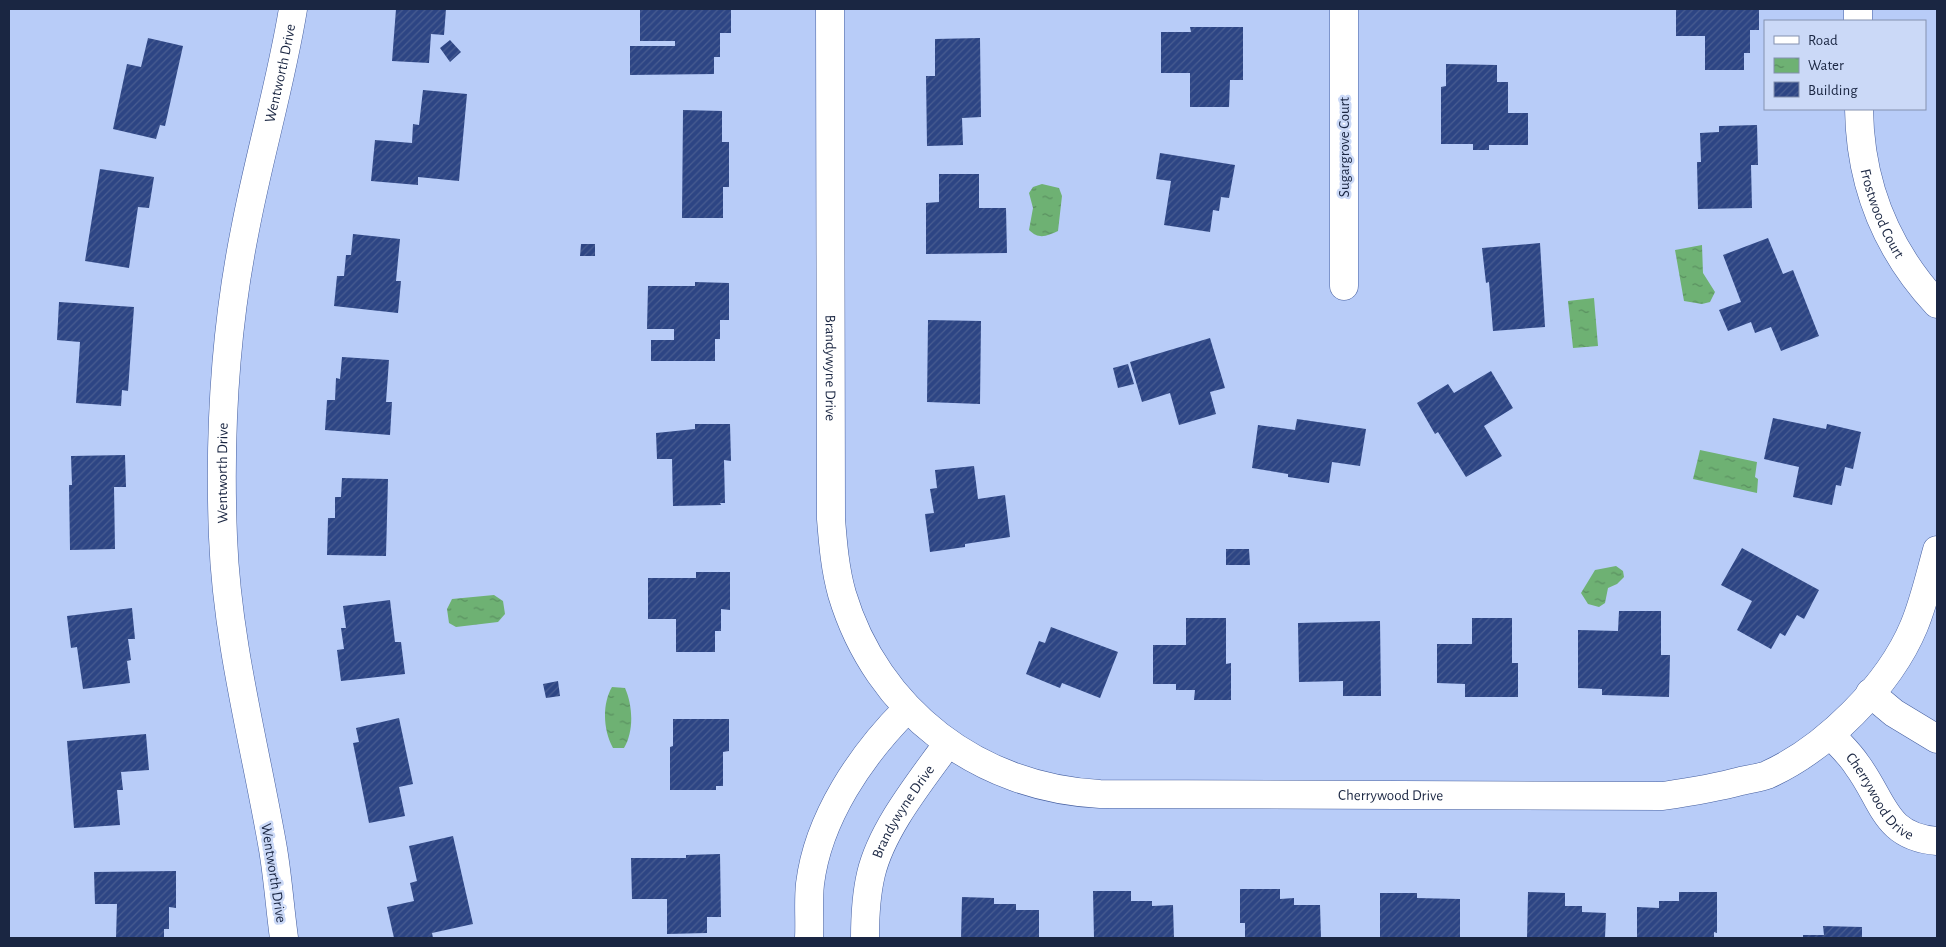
<svg xmlns="http://www.w3.org/2000/svg" width="1946" height="947" font-family="'Alegreya Sans',sans-serif">
<defs>
<pattern id="water-ripples" width="26" height="14" patternUnits="userSpaceOnUse" patternTransform="scale(1.25)"><rect width="26" height="14" fill="#6eb173"/><path d="M2 4q2-2 4 0t4 0M15 11q2-2 4 0t4 0" fill="none" stroke="#5a9060"/></pattern>
<pattern id="building-hatch" width="6" height="6" patternUnits="userSpaceOnUse" patternTransform="scale(1.25)"><rect width="6" height="6" fill="#2d4584"/><path d="M-1 1l2-2M0 6l6-6M5 7l2-2" fill="none" stroke="#495d91"/></pattern>
</defs>
<rect width="100%" height="100%" fill="#b8ccf8"/>
<!-- water -->
<path fill="url(#water-ripples)" d="M 1042,184 L 1059,188 L 1062,196 L 1058,231 C 1047,236 1039,240 1029,230 L 1033,208 L 1029,193 L 1033,187 Z
M 1702,245 L 1703,273 L 1715,292 L 1710,302 L 1702,304 L 1684,301 L 1675,250 Z
M 1594,298 L 1598,346 L 1573,348 L 1568,301 Z
M 1700,450 L 1757,462 L 1755,477 L 1758,479 L 1757,493 L 1693,479 Z
M 1616,566 L 1623,571 L 1624,577 L 1617,584 L 1608,588 L 1605,603 L 1599,607 L 1588,604 L 1581,593 L 1595,570 Z
M 494,595 L 503,601 L 505,614 L 498,622 L 456,627 L 449,623 L 447,609 L 452,599 Z
M 612,687 L 625,688 C 633,706 634,731 624,748 L 613,748 C 603,730 602,704 612,687 Z"/>
<!-- building -->
<path fill="url(#building-hatch)" d="M 396,9 L 446,9 L 444,35 L 431,34 L 429,63 L 392,61 Z
M 640,9 L 731,9 L 731,33 L 720,33 L 720,57 L 714,57 L 714,74 L 630,75 L 630,46 L 675,46 L 675,41 L 640,41 Z
M 1676,9 L 1759,9 L 1759,30 L 1750,30 L 1750,53 L 1744,53 L 1744,70 L 1705,70 L 1705,36 L 1676,36 Z
M 1190,27 L 1243,27 L 1243,80 L 1230,80 L 1229,107 L 1190,107 L 1190,73 L 1161,73 L 1161,32 L 1191,32 Z
M 148,38 L 183,46 L 165,126 L 160,125 L 156,139 L 113,129 L 127,64 L 141,67 Z
M 980,38 L 981,117 L 962,118 L 963,145 L 927,146 L 926,76 L 935,76 L 935,39 Z
M 450,40 L 461,52 L 450,62 L 440,48 Z
M 1446,64 L 1497,65 L 1497,82 L 1508,82 L 1508,113 L 1528,113 L 1528,145 L 1489,145 L 1489,150 L 1473,150 L 1473,144 L 1441,144 L 1441,87 L 1446,86 Z
M 423,90 L 467,94 L 459,181 L 418,177 L 418,185 L 371,181 L 375,140 L 412,143 L 413,124 L 419,125 Z
M 683,110 L 722,111 L 722,142 L 729,142 L 729,187 L 723,187 L 723,218 L 682,218 Z
M 1757,125 L 1758,165 L 1751,165 L 1752,208 L 1698,209 L 1697,162 L 1701,162 L 1700,133 L 1719,132 L 1719,126 Z
M 1160,153 L 1235,165 L 1229,198 L 1221,197 L 1219,211 L 1213,210 L 1210,232 L 1164,225 L 1171,181 L 1156,179 Z
M 100,169 L 154,177 L 149,208 L 138,207 L 129,268 L 85,261 Z
M 939,174 L 979,174 L 979,208 L 1006,208 L 1007,253 L 926,254 L 926,203 L 939,202 Z
M 353,234 L 400,239 L 396,281 L 401,281 L 398,313 L 334,306 L 337,276 L 344,276 L 346,255 L 351,255 Z
M 1768,238 L 1783,274 L 1793,270 L 1819,336 L 1781,351 L 1771,327 L 1755,333 L 1751,322 L 1728,331 L 1719,310 L 1741,302 L 1723,255 Z
M 1540,243 L 1545,327 L 1493,331 L 1489,282 L 1486,283 L 1482,248 Z
M 581,244 L 595,244 L 595,256 L 580,256 Z
M 695,282 L 729,283 L 729,320 L 720,320 L 720,339 L 715,339 L 715,361 L 651,361 L 651,340 L 674,340 L 674,329 L 647,329 L 648,286 L 695,286 Z
M 59,302 L 134,307 L 128,391 L 122,390 L 121,406 L 76,403 L 80,342 L 57,340 Z
M 928,320 L 981,321 L 980,404 L 927,402 Z
M 1210,338 L 1225,388 L 1210,392 L 1216,414 L 1179,425 L 1170,393 L 1142,402 L 1130,362 Z
M 342,357 L 389,360 L 386,402 L 392,402 L 390,435 L 325,430 L 327,400 L 335,400 L 336,378 L 340,379 Z
M 1128,364 L 1134,384 L 1118,388 L 1113,368 Z
M 1491,371 L 1513,408 L 1484,426 L 1502,456 L 1466,477 L 1438,432 L 1435,434 L 1417,403 L 1448,384 L 1454,393 Z
M 1773,418 L 1826,429 L 1827,424 L 1861,432 L 1853,469 L 1845,467 L 1841,486 L 1836,485 L 1832,505 L 1793,497 L 1799,467 L 1764,459 Z
M 1297,419 L 1366,429 L 1360,466 L 1332,462 L 1329,483 L 1288,477 L 1288,474 L 1252,468 L 1258,425 L 1295,430 Z
M 695,424 L 730,424 L 731,461 L 724,460 L 725,503 L 720,503 L 721,505 L 673,506 L 672,459 L 657,459 L 656,433 L 695,429 Z
M 125,455 L 126,487 L 114,487 L 115,549 L 70,550 L 69,485 L 72,485 L 71,456 Z
M 974,466 L 978,499 L 1005,495 L 1010,537 L 965,544 L 965,547 L 930,552 L 925,514 L 934,513 L 930,489 L 937,488 L 935,470 Z
M 342,478 L 388,479 L 386,556 L 327,555 L 328,518 L 335,518 L 335,497 L 341,497 Z
M 1742,548 L 1819,590 L 1804,619 L 1797,615 L 1785,636 L 1780,633 L 1771,649 L 1737,630 L 1752,601 L 1721,585 Z
M 1226,549 L 1249,549 L 1250,565 L 1226,565 Z
M 696,572 L 730,572 L 730,610 L 721,609 L 721,631 L 715,631 L 715,652 L 676,652 L 676,619 L 648,619 L 648,578 L 696,578 Z
M 390,600 L 395,642 L 401,642 L 405,674 L 341,681 L 337,650 L 344,649 L 341,628 L 346,628 L 343,606 Z
M 132,608 L 135,639 L 128,639 L 131,660 L 127,661 L 130,683 L 83,689 L 77,647 L 71,648 L 67,616 Z
M 1619,611 L 1661,611 L 1661,655 L 1670,655 L 1669,697 L 1602,695 L 1602,689 L 1578,688 L 1578,630 L 1618,631 Z
M 1186,618 L 1226,618 L 1226,664 L 1231,663 L 1231,700 L 1194,700 L 1195,690 L 1176,690 L 1176,684 L 1153,684 L 1153,645 L 1186,645 Z
M 1472,618 L 1512,618 L 1512,663 L 1518,663 L 1518,697 L 1465,697 L 1465,684 L 1437,683 L 1437,644 L 1472,644 Z
M 1380,621 L 1381,696 L 1343,696 L 1343,681 L 1299,682 L 1298,623 Z
M 1051,627 L 1118,652 L 1100,698 L 1062,683 L 1060,688 L 1026,674 L 1039,641 L 1045,643 Z
M 558,681 L 560,696 L 546,698 L 543,684 Z
M 399,718 L 413,784 L 399,787 L 405,816 L 369,823 L 353,743 L 359,742 L 356,728 Z
M 673,719 L 729,719 L 729,751 L 723,752 L 723,786 L 716,786 L 716,790 L 670,790 L 670,747 L 673,746 Z
M 146,734 L 149,770 L 121,772 L 123,790 L 117,790 L 120,825 L 74,828 L 67,741 Z
M 453,836 L 473,924 L 432,933 L 433,938 L 394,938 L 387,907 L 414,901 L 410,883 L 417,881 L 409,846 Z
M 720,854 L 721,917 L 707,917 L 707,933 L 667,934 L 667,899 L 632,899 L 631,858 L 686,858 L 686,855 Z
M 176,871 L 176,908 L 169,907 L 169,929 L 164,929 L 164,938 L 116,938 L 117,904 L 95,904 L 94,872 Z
M 1240,889 L 1280,889 L 1280,899 L 1294,898 L 1294,905 L 1320,905 L 1321,938 L 1245,938 L 1245,923 L 1240,923 Z
M 1093,891 L 1131,891 L 1131,901 L 1152,901 L 1152,906 L 1173,905 L 1174,938 L 1094,938 Z
M 1528,892 L 1565,893 L 1565,906 L 1582,906 L 1582,912 L 1606,913 L 1605,938 L 1527,938 Z
M 1679,892 L 1717,892 L 1717,933 L 1714,932 L 1714,938 L 1637,938 L 1637,907 L 1659,908 L 1659,901 L 1679,901 Z
M 1380,893 L 1417,893 L 1417,898 L 1460,899 L 1460,938 L 1380,938 Z
M 962,897 L 994,898 L 994,904 L 1016,904 L 1016,910 L 1039,910 L 1039,938 L 961,938 Z
M 1823,926 L 1862,927 L 1862,938 L 1803,938 L 1803,935 L 1824,935 Z"/>
<g fill="none" stroke-linecap="round" stroke-linejoin="round">
<!-- street casing -->
<g stroke="#445e9f" stroke-width="29">
<g id="street">
<path id="s1" d="M 830,9 L 831,519 C 833,544 835,569 842,594 C 877,711 979,788 1100,794 L 1663,796 C 1690,792 1715,788 1741,781 C 1750,779 1759,778 1767,775 C 1825,749 1889,686 1914,626 C 1924,602 1930,575 1937,550"/>
<path d="M 1344,9 L 1344,286"/>
<path d="M 1858,9 L 1858,21"/>
<path id="s2" d="M 1859,109 C 1860,185 1886,249 1937,304"/>
<path d="M 1870,693 L 1894,713 L 1937,739"/>
<path id="s3" d="M 1831,735 C 1840,745 1850,754 1857,765 C 1884,801 1884,837 1937,841"/>
<path id="s4" d="M 284,938 C 280,909 278,879 273,849 C 255,745 227,643 223,537 C 219,435 225,330 245,230 C 259,156 281,83 293,9"/>
<path d="M 809,938 C 810,921 808,902 810,884 C 818,818 861,755 907,709"/>
<path id="s5" d="M 865,938 C 865,917 866,895 871,874 C 882,828 921,781 948,743"/>
</g>
</g>
<!-- street -->
<use href="#street" stroke="#fff" stroke-width="28"/>
</g>
<g text-anchor="middle" stroke-width="5" stroke-linejoin="round" paint-order="stroke">
<!-- street labels -->
<g font-size="15" fill="#1a2642" stroke="#cbd9f7">
<text dy="5" stroke="none"><textPath href="#s4" startOffset="875">Wentworth Drive</textPath></text>
<text transform="translate(1344 147) rotate(-90)" y="5">Sugargrove Court</text>
<text dy="5" stroke="none"><textPath href="#s2" startOffset="108">Frostwood Court</textPath></text>
<text dy="5" stroke="none"><textPath href="#s1" startOffset="359">Brandywyne Drive</textPath></text>
<text dy="5" stroke="none"><textPath href="#s4" startOffset="470">Wentworth Drive</textPath></text>
<text dy="5" stroke="none"><textPath href="#s3" startOffset="79">Cherrywood Drive</textPath></text>
<text dy="5" stroke="none"><textPath href="#s1" startOffset="1225">Cherrywood Drive</textPath></text>
<text dy="5" stroke="none"><textPath href="#s5" startOffset="135">Brandywyne Drive</textPath></text>
<text transform="translate(274 873) rotate(81)" y="5">Wentworth Drive</text>
</g>
</g>
<!-- border -->
<rect width="1946" height="947" fill="none" stroke="#1a2642" stroke-width="20"/>
<!-- legend -->
<rect x="1764" y="20" width="162" height="90" fill="#cbd9f7" stroke="#8491af"/>
<rect x="1774" y="36" width="25" height="8" fill="#ffffff" stroke="#8491af"/>
<text x="1808" y="45" font-size="15" fill="#1a2642">Road</text>
<rect x="1774" y="58" width="25" height="15" fill="url(#water-ripples)" stroke="#8491af"/>
<text x="1808" y="70" font-size="15" fill="#1a2642">Water</text>
<rect x="1774" y="82" width="25" height="15" fill="url(#building-hatch)" stroke="#8491af"/>
<text x="1808" y="95" font-size="15" fill="#1a2642">Building</text>
</svg>
